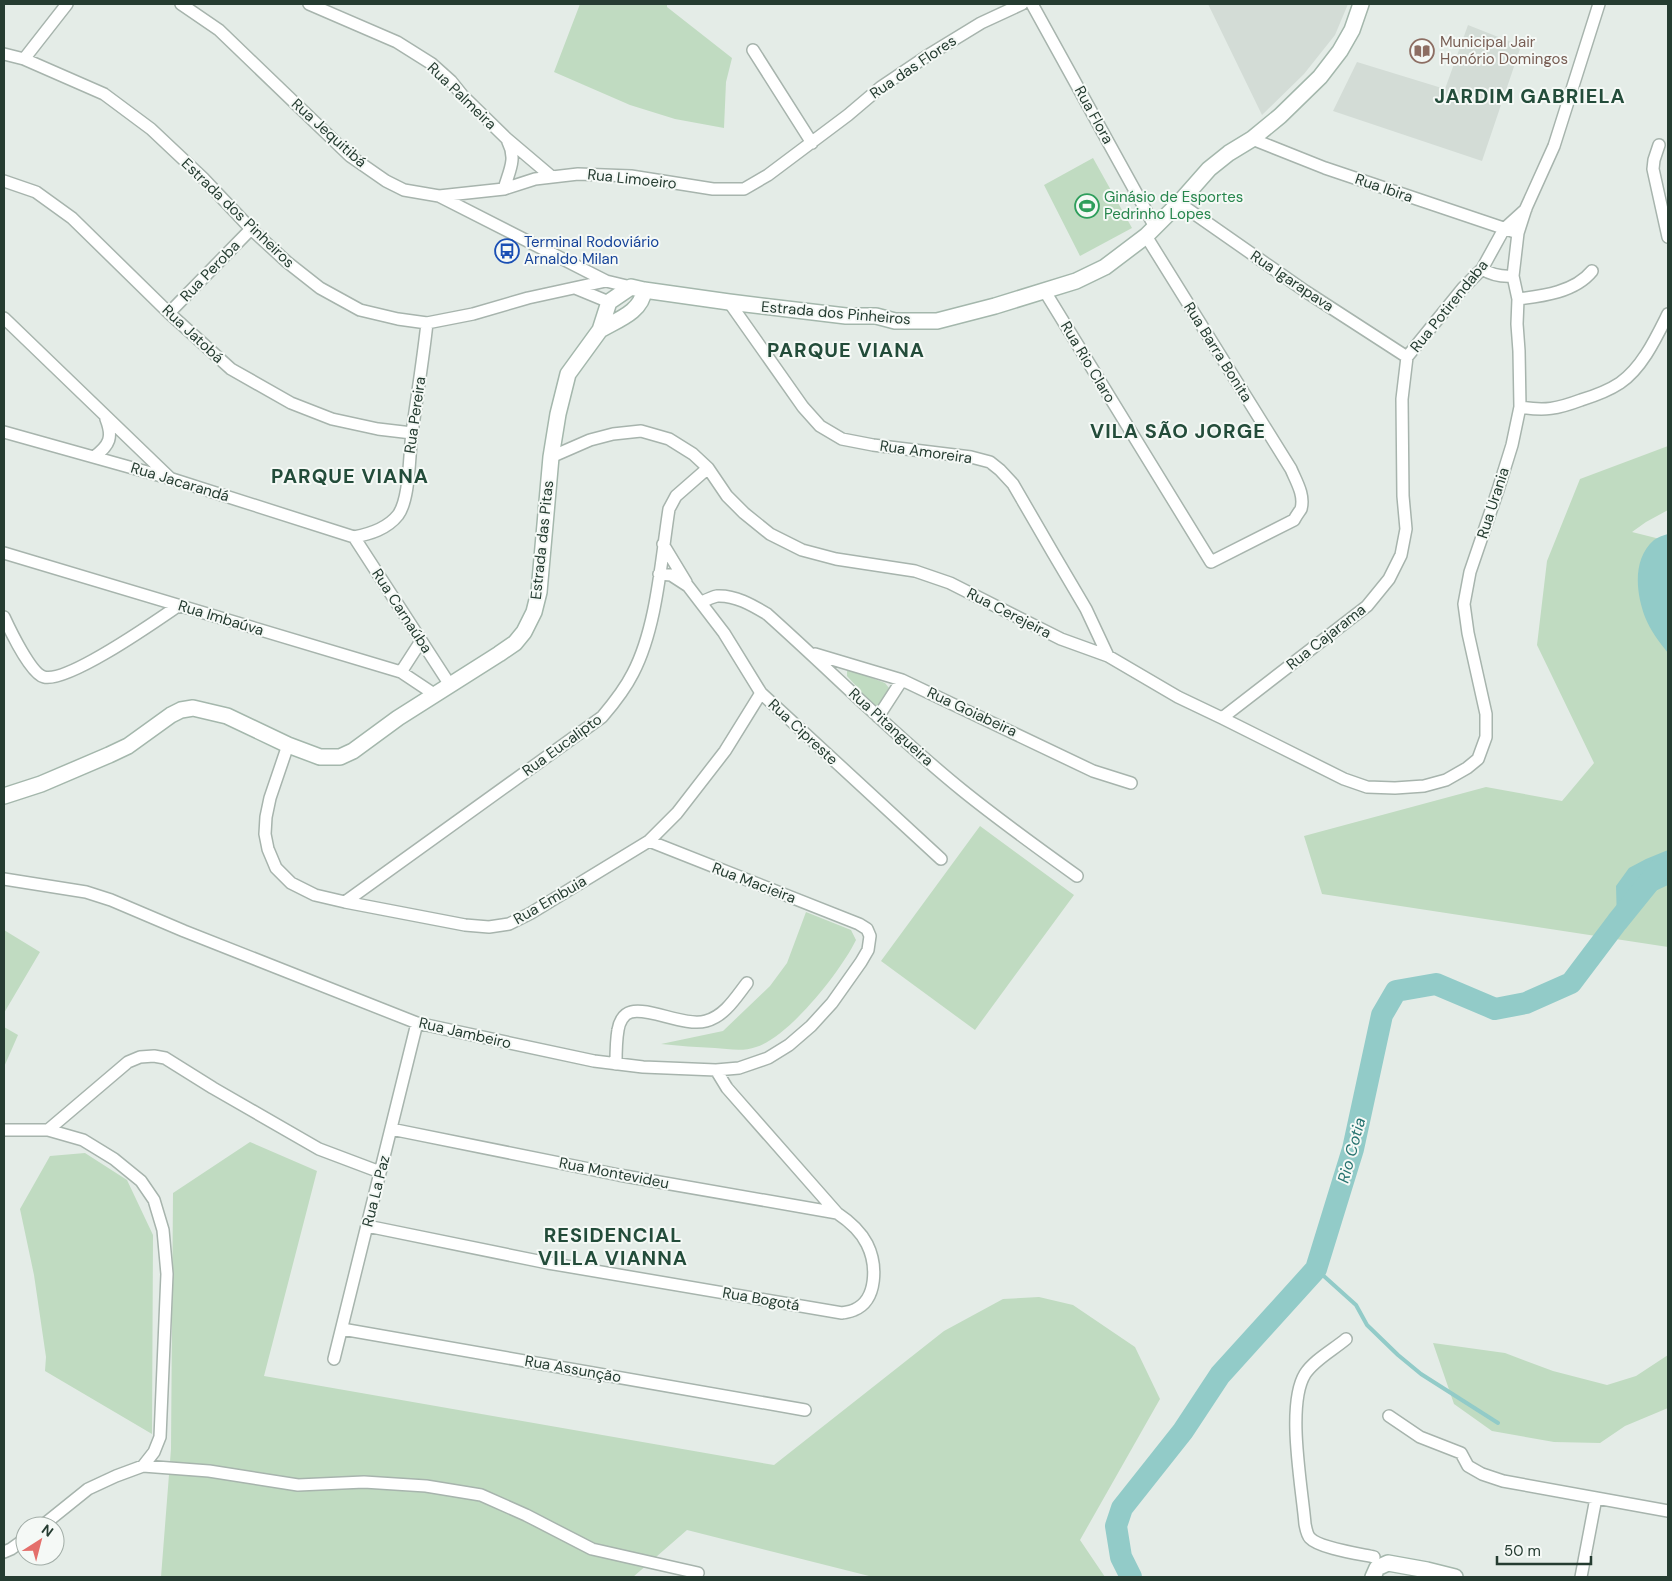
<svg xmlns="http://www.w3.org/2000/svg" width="1672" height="1581" font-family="'DM Sans',sans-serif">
<rect width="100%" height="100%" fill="#e4ece7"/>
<!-- built -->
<path fill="#d3dcd6" d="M 1208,4 L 1348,4 L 1335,35 L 1304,74 L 1262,115 Z
M 1468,25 L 1521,46 L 1482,161 L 1333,111 L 1357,62 L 1445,89 Z"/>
<!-- green -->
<path fill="#c0dbc1" d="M 580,4 L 667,4 L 667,7 L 732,58 L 726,82 L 724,128 L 675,119 L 630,105 L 554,72 Z
M 1093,158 L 1132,228 L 1080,256 L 1044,185 Z
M 1668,446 L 1668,510 L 1646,522 L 1632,532 L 1668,541 L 1668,947 L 1322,894 L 1304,836 L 1486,787 L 1562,801 L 1594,763 L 1537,645 L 1547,561 L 1580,479 Z
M 851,670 L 885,683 L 889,688 L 878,706 L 874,706 L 847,676 L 847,671 Z
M 980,826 L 1074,895 L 975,1030 L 881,961 Z
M 806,912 L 851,930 L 856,940 C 841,971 789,1037 756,1047 C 743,1052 728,1049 715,1048 C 697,1047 679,1046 661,1044 L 723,1031 L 770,986 L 787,963 Z
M 4,930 L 40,952 L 4,1013 Z
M 4,1027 L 18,1035 L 4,1067 Z
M 250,1142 L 317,1171 L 264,1376 L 774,1465 L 944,1331 L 1003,1299 L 1039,1297 L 1073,1305 L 1135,1347 L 1160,1399 L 1080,1540 L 1105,1577 L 873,1577 L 687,1530 L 633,1577 L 161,1577 L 171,1449 L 173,1193 Z
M 85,1153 L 127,1180 L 153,1235 L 152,1434 L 45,1371 L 46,1357 L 34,1275 L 20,1209 L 50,1156 Z
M 1433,1343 L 1505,1353 L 1553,1371 L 1607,1385 L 1636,1376 L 1668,1355 L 1668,1408 L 1625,1426 L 1600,1443 L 1554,1442 L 1492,1431 L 1454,1404 Z"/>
<!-- water -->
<path fill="#92cbc8" d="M 1668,534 L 1668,653 C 1660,643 1650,630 1645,617 C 1636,593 1632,559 1654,540 C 1658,537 1664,535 1668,534 Z
M 1668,850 L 1668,885 L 1651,893 L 1617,922 L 1616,886 L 1629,868 L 1646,859 Z"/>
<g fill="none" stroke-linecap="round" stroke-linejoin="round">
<!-- stream -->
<path stroke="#92cbc8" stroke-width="4" d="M 1316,1269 L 1356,1305 L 1367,1325 L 1398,1355 L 1421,1374 L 1498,1423"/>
<!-- river -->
<path stroke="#92cbc8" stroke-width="22" d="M 1131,1577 L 1121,1557 L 1116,1526 L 1122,1508 L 1183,1431 L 1220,1375 L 1316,1269 L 1353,1149 L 1382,1015 L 1396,991 L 1436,984 L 1495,1009 L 1526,1003 L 1571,983 L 1617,922 L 1659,870 L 1668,866"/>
<!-- street casing -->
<g stroke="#a7b4ad" stroke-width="14">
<path id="street" d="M 181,4 L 219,30 L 350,156 L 386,181 L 404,190 L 439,196 L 606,281
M 309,4 L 397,42 L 432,64 L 451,81 L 463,96 L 506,138 L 552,177
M 1032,4 L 1155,227
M 753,50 L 812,143
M 4,54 L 24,59 L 104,94 L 151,129 L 203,178 L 251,229 L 287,262 L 320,288 L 360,310 L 398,319 L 427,323 L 473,314 L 528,298 L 606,281 L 631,287
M 24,59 L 67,4
M 1252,139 L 1325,168 L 1518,233
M 1659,145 L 1654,160 L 1653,169 L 1668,237
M 4,181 L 36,192 L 72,218 L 169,313 L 231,369 L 291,403 L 332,419 L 378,429 L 412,433
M 504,189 C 509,171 517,159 508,142
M 439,196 L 504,189 L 535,179 L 578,174 L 631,176 L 713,189 L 744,189 L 768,175 L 848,115 L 881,87 L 927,56 L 981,23 L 1022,4
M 1179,203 L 1305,291 L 1407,357
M 1482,269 C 1492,275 1502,277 1513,276
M 575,288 L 609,302
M 1044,290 L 1211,562 L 1294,520 C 1296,516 1299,512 1301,509 C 1305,495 1296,481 1291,469 L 1146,236
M 1518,299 C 1543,296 1575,292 1592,271
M 729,302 L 803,407 L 820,426 L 842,439 L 873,445 L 971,457 L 990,462 L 1000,470 L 1013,484 L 1053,553 L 1086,609 L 1108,656
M 169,313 L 251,229
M 4,318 L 170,478
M 1407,357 L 1463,288 L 1482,269 L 1504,229 L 1526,209
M 1520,407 C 1545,411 1557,409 1581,400 C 1594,396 1608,391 1620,383 C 1642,368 1656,338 1668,314
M 4,432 L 172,479 L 354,537 C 370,534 387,529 398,515 C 410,499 409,455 412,433 C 417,396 423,360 427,323
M 94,457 C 110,445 113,437 106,419
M 551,457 L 590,440 L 613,434 L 641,431 L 669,439 L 693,454 L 708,468 L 727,496 L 744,513 L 770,534 L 802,550 L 836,559 L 915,571 L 950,583 L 1061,639 L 1108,656 L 1178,697 L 1222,718 L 1344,779 L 1367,787 L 1395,788 L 1424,786 L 1446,780 L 1467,768 L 1478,759 L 1486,737 L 1486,714 L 1468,633 L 1464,604 L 1470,572 L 1498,490 L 1512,445 L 1520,407 L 1519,351 L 1517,324 L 1518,299 L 1513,276 L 1518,233 L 1526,208 L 1554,146 L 1599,4
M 354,537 L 450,685
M 663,544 L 686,582
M 4,553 L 401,672 L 434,694
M 659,574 L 671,575 L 688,586 L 724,633 L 761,693 L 941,859
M 702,602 C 706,600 712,597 717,596 C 735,595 752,605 767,614 C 832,672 894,735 962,790 C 999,820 1038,848 1077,876
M 4,617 C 10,630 31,674 44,677 C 68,683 156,621 178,606
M 815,654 L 902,680 L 1093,771 L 1131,783
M 401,672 L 421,641
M 878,717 L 902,680
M 1222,718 L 1367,606 L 1389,579 L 1401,555 L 1406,529 L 1403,496 L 1402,399 L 1407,357
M 288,745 L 270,798 L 266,817 L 265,834 L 268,849 L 276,868 L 291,883 L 315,895 L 345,902 L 465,925 L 489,927 L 509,924 L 531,913 L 649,841 L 677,813 L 725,751 L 761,693
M 4,879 L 86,892 L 111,900 L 184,931 L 417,1023 L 594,1061 L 643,1067 L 716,1070 L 739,1068 L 768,1058 L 789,1045 L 811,1026 L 832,1003 L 861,962 L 868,950 L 870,936 L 867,929 L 859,924 L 649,841
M 345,902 L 602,717 C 614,703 625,689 633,673 C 657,627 661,560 669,509 L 676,496 L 708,468
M 616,1064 C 616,1053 616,1041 618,1030 C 619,1023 623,1014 631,1012 C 649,1007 685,1027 706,1021 C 725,1016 736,997 747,983
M 391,1129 L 619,1175 L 837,1213
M 4,1130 L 48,1130 L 83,1140 L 114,1159 L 141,1181 L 154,1200 L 163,1230 L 167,1274 L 160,1437 L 154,1452 L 143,1466
M 48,1130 L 128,1062 L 140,1057 L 154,1056 L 165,1058 L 213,1088 L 319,1149 L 380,1172
M 367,1226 L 548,1263 L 842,1313 C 846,1312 850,1312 854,1310 C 878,1300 877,1264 867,1244 C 860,1230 849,1221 837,1213 L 727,1088 L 716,1070
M 342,1329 L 805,1410
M 1346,1339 C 1333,1350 1314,1360 1305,1374 C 1286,1405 1302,1487 1305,1524 C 1306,1529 1307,1535 1310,1538 C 1319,1548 1360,1554 1374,1557
M 334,1359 L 417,1023
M 1389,1416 L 1420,1437 L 1461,1453 L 1468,1466 L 1482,1474 L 1503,1481 L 1668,1511
M 42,1526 L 88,1489 L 116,1476 L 143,1466 L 209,1471 L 298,1485 L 364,1482 L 426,1486 L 481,1495 L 526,1515 L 592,1549 L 698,1573
M 4,1552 L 11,1549 L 25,1539
M 1581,1577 L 1596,1498"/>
</g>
<!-- secondary casing -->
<g stroke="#a4b7ac" stroke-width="18">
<path id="secondary" d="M 600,330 C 617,320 642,312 644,290
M 4,796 L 41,784 L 109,755 L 128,746 L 171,715 L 181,710 L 193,708 L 227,716 L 288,745 L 320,757 L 340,757 L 353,751 L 398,718 L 499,654 L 515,643 L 524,632 L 534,612 L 539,592 L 551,457 L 558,414 L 568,374 L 600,330 L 609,302 L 631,287 L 644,290 L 729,302 L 846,316 L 876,316 L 895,321 L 937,321 L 995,306 L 1076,281 L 1105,267 L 1146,236 L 1179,203 L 1209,169 L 1229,153 L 1252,139 L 1280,116 L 1320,77 L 1340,51 L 1352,30 L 1361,4
M 1373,1577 L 1377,1568 L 1388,1563 L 1427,1570 L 1455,1577"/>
</g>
<!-- street -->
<use href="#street" stroke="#fff" stroke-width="11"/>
<!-- secondary -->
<use href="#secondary" stroke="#fff" stroke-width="15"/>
</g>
<!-- icons -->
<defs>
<g id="library-ring" transform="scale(1.25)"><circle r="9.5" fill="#f5f9f6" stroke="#8d6e63" stroke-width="1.5"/><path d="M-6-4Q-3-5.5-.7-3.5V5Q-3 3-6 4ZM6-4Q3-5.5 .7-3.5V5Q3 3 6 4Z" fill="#8d6e63"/></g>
<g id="stadium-ring" transform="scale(1.25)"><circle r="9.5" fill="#f5f9f6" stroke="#2e9e5b" stroke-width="1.5"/><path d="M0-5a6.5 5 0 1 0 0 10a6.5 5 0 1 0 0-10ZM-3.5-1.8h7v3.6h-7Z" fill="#2e9e5b"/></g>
<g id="bus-ring" transform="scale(1.25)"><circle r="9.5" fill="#f5f9f6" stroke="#1a4fb4" stroke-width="1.5"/><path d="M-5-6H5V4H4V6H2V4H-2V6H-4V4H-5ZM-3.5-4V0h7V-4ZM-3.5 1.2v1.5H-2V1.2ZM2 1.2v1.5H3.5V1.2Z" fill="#1a4fb4"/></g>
</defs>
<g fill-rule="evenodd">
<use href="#library-ring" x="1422" y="51"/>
<use href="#stadium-ring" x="1087" y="206"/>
<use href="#bus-ring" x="507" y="251"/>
</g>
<g text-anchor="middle" stroke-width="4" stroke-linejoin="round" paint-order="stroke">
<!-- education labels -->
<g font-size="15" fill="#785e54" stroke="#f5f9f6" text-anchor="start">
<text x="1440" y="47">Municipal Jair<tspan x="1440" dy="17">Honório Domingos</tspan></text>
</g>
<!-- street labels -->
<g font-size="15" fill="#253c31" stroke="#f5f9f6">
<text transform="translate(913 67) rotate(-34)" y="5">Rua das Flores</text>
<text transform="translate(462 96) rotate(44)" y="5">Rua Palmeira</text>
<text transform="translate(1094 115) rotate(61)" y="5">Rua Flora</text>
<text transform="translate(329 133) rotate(42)" y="5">Rua Jequitibá</text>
<text transform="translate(632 179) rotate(6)" y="5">Rua Limoeiro</text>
<text transform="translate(1384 188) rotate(19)" y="5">Rua Ibira</text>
<text transform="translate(238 213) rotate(44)" y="5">Estrada dos Pinheiros</text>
<text transform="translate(210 271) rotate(-46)" y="5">Rua Peroba</text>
<text transform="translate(1292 281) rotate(34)" y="5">Rua Igarapava</text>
<text transform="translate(1449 306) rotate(-51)" y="5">Rua Potirendaba</text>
<text transform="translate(836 313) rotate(5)" y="5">Estrada dos Pinheiros</text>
<text transform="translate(193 334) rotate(43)" y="5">Rua Jatobá</text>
<text transform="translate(1218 352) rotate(58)" y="5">Rua Barra Bonita</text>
<text transform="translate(1088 362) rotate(59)" y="5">Rua Rio Claro</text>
<text transform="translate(415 415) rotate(-82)" y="5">Rua Pereira</text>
<text transform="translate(926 452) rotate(8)" y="5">Rua Amoreira</text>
<text transform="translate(180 482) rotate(17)" y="5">Rua Jacarandá</text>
<text transform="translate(1493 503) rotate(-72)" y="5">Rua Urania</text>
<text transform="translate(542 540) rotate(-84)" y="5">Estrada das Pitas</text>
<text transform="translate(402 611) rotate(57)" y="5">Rua Carnaúba</text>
<text transform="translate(1009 613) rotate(27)" y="5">Rua Cerejeira</text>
<text transform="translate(221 618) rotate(17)" y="5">Rua Imbaúva</text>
<text transform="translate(1326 637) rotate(-38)" y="5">Rua Cajarama</text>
<text transform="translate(972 712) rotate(25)" y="5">Rua Goiabeira</text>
<text transform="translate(891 727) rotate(42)" y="5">Rua Pitangueira</text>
<text transform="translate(803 732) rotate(43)" y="5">Rua Cipreste</text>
<text transform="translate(562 745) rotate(-36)" y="5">Rua Eucalipto</text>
<text transform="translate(754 883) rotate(21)" y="5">Rua Macieira</text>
<text transform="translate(550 900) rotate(-30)" y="5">Rua Embuia</text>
<text transform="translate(465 1033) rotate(13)" y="5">Rua Jambeiro</text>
<text transform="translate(614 1173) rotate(11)" y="5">Rua Montevideu</text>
<text transform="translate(376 1191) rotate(-76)" y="5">Rua La Paz</text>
<text transform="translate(761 1299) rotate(10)" y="5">Rua Bogotá</text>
<text transform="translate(573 1369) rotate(10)" y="5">Rua Assunção</text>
</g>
<!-- leisure labels -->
<g font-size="15" fill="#27864d" stroke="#f5f9f6" text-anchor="start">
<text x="1104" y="202">Ginásio de Esportes<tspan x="1104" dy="17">Pedrinho Lopes</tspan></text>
</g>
<!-- transit labels -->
<g font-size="15" fill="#164399" stroke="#f5f9f6" text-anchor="start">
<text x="524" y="247">Terminal Rodoviário<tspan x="524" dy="17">Arnaldo Milan</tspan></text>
</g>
<!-- water labels -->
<g font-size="16" font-style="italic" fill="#25726f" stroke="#f5f9f6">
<text transform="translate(1351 1150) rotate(-75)" y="6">Rio Cotia</text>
</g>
<!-- district labels -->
<g font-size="20" font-weight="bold" letter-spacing="1" fill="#234c3a" stroke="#f5f9f6">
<text x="1530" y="103">JARDIM GABRIELA</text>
<text x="846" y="357">PARQUE VIANA</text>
<text x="1178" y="438">VILA SÃO JORGE</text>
<text x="350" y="483">PARQUE VIANA</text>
<text x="613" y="1242">RESIDENCIAL<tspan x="613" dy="23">VILLA VIANNA</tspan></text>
</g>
</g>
<!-- border -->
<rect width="1672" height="1581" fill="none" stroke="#253c31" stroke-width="10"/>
<!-- north arrow -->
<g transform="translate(40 1541) rotate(36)"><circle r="24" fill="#f5f9f6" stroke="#a2ada7"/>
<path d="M0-4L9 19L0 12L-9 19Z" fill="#e46f6b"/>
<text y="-8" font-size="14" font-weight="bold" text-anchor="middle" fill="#253c31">N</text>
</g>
<!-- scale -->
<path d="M1497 1556v8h94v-8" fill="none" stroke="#253c31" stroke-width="2.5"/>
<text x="1504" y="1556" font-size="15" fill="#253c31" stroke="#f5f9f6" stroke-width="4" paint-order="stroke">50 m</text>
</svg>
